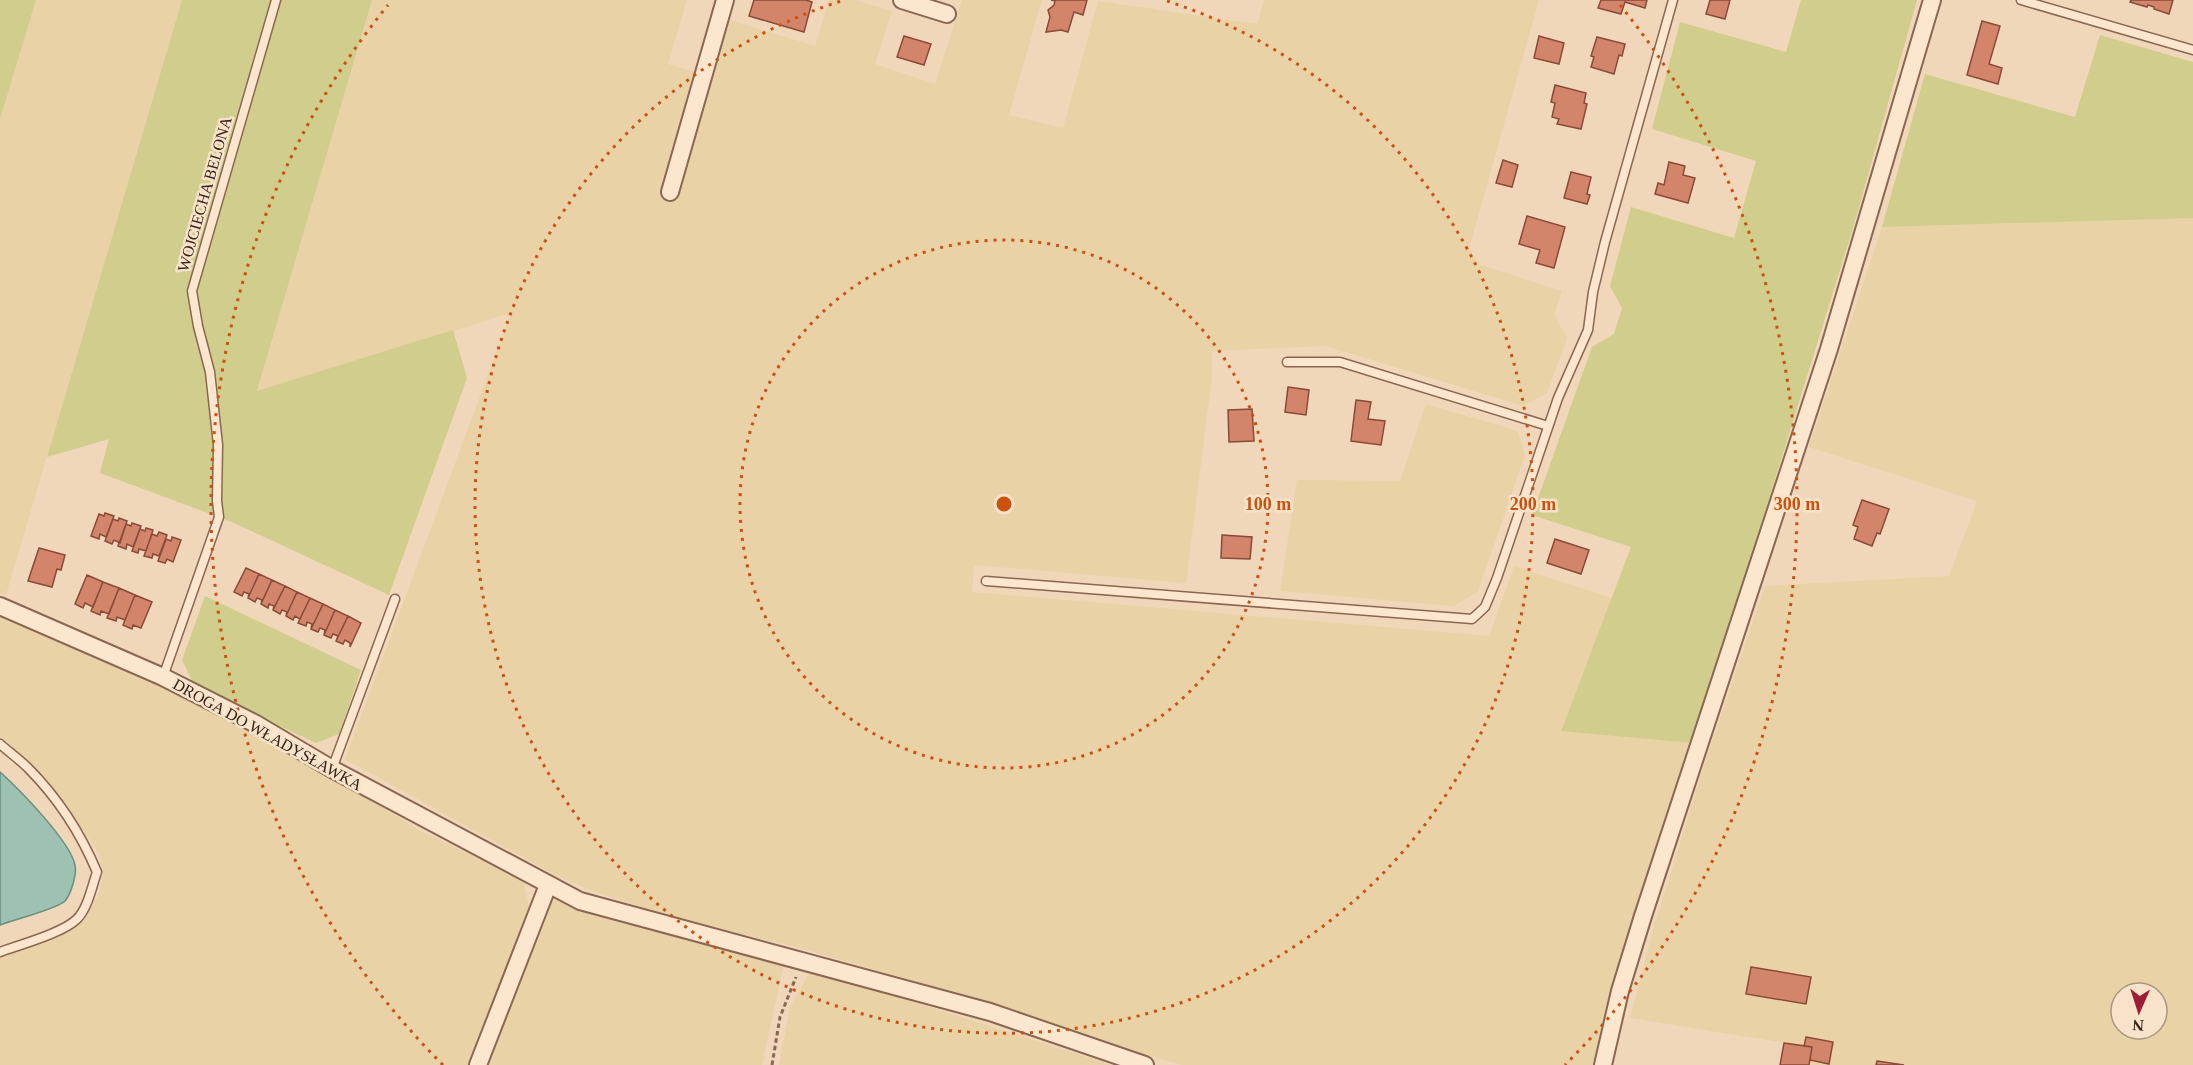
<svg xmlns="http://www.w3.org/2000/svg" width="2193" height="1065" font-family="'Times New Roman',serif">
<rect width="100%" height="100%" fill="#f1d7b9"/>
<!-- farmland -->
<path fill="#e8d2a6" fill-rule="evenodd" d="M 36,0 L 182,0 L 6,595 L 0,593 L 0,119 Z
M 372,0 L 687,0 L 668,64 L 712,77 L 730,20 L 815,46 L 829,0 L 855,0 L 892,11 L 875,64 L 935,84 L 962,0 L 1042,0 L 1009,115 L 1063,128 L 1098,1 L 1257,24 L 1264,0 L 1539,0 L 1469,249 L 1481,265 L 1562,291 L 1554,315 L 1567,338 L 1547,393 L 1523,406 L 1326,346 L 1212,351 L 1212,376 L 1186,583 L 974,565 L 972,592 L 1489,636 L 1514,566 L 1612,598 L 1561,730 L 1693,743 L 1630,930 L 1592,1065 L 1182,1065 L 1096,1041 L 988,1002 L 789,945 L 697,924 L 595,892 L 555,875 L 345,759 L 511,313 L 257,392 Z
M 2193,218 L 2193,1065 L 1809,1065 L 1812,1047 L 1630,1018 L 1653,930 L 1710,747 L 1765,586 L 1949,576 L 1977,501 L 1809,447 L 1882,227 ZM 2121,993 L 2157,993 L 2157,1029 L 2121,1029 Z
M 1426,404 L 1518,431 L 1525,455 L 1478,591 L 1454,606 L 1280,591 L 1297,480 L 1400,481 Z
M 0,616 L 257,730 L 422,832 L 523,879 L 529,907 L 472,1065 L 0,1065 L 0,958 L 80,925 L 99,895 L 103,873 L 99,854 L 64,801 L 26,759 L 0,738 Z
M 551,896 L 578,909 L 784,964 L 762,1065 L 485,1065 Z
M 811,970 L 822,973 L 1112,1065 L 779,1065 L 790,1007 Z"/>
<!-- green -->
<path fill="#d0cd8d" d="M 0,0 L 36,0 L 0,119 Z
M 182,0 L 372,0 L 257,391 L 453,330 L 467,378 L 389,595 L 232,522 L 100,473 L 109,439 L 47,457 Z
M 1801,0 L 1917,0 L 1854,225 L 1693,743 L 1561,731 L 1631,547 L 1532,515 L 1592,347 L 1614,334 L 1622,308 L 1610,286 L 1631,207 L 1734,238 L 1756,161 L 1652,129 L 1680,22 L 1786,52 Z
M 2100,35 L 2193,62 L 2193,218 L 1882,227 L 1925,74 L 2075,117 Z
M 205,596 L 361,670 L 339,734 L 316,743 L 195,687 L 182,660 Z"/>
<!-- water -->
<path fill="#9fc1b1" stroke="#668f7e" stroke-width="1.5" d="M 0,772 C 19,789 70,841 75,865 C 77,874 71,894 65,901 C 57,909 13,920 0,925 Z"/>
<!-- building -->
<path fill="#d3856c" stroke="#8a4a36" stroke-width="1.5" d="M 754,0 L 806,0 L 812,2 L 804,32 L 749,16 Z
M 1051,0 L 1087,0 L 1083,15 L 1074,12 L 1068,32 L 1061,30 L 1046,32 L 1050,17 L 1048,10 L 1054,5 L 1055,1 Z
M 1601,0 L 1647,0 L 1645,8 L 1625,2 L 1621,14 L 1598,8 Z
M 1710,0 L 1730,0 L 1725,19 L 1706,14 Z
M 2131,0 L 2173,0 L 2169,14 L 2154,9 L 2154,7 L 2148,5 L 2147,7 L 2130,2 Z
M 1982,21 L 2000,26 L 1989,64 L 2002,68 L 1998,84 L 1967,75 Z
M 904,36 L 931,44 L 924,65 L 897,57 Z
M 1539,36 L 1564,43 L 1559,64 L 1534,58 Z
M 1597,37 L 1625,44 L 1622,56 L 1619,55 L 1614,74 L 1591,67 L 1594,57 L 1591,56 Z
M 1555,85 L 1586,93 L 1584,103 L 1587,104 L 1581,129 L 1557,124 L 1559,119 L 1552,117 L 1555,103 L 1551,102 Z
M 1503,160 L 1518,165 L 1512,187 L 1496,183 Z
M 1669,162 L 1685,166 L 1683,175 L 1695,178 L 1688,203 L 1655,194 L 1658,183 L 1664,185 Z
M 1571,172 L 1591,177 L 1587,194 L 1590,195 L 1587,204 L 1564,198 Z
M 1527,216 L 1565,227 L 1554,268 L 1536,263 L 1540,250 L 1519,244 Z
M 1288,387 L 1309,390 L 1306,415 L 1285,412 Z
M 1356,400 L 1371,402 L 1368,419 L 1385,421 L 1381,445 L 1351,441 Z
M 1252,409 L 1254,441 L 1229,442 L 1228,410 Z
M 1862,500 L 1889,509 L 1880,534 L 1877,533 L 1872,546 L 1854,539 L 1858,527 L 1853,525 Z
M 105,513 L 114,516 L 106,537 L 100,534 L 99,539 L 91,536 L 99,514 L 104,516 Z
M 119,518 L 127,521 L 120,543 L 114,540 L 112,544 L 105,541 L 113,519 L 118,521 Z
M 132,523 L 141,526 L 133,547 L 127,544 L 126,549 L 118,546 L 126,524 L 131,526 Z
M 146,528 L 153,530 L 146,551 L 139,549 L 138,553 L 132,551 L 140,529 L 145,531 Z
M 159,532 L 167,535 L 159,556 L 153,554 L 152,558 L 144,556 L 152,534 L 157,536 Z
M 1222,535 L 1252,537 L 1250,559 L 1221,558 Z
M 172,537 L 181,540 L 173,562 L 167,559 L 165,563 L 158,561 L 166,539 L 171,541 Z
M 1555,539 L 1589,550 L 1581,574 L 1547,563 Z
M 39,548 L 65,555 L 61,570 L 57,569 L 52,587 L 28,581 Z
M 246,568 L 259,574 L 248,598 L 249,594 L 244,592 L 242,596 L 234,592 Z
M 259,574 L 272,580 L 261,604 L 262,600 L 257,598 L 255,602 L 248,598 Z
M 87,575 L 103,582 L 93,607 L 85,603 L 83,608 L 75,604 Z
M 272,580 L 285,586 L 273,610 L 274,606 L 269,604 L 268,608 L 261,604 Z
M 103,582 L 119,588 L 109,614 L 101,611 L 100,615 L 91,611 Z
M 285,586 L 297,592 L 286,616 L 287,612 L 282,610 L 280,614 L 273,610 Z
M 119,588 L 135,595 L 125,620 L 117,617 L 116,621 L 107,618 Z
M 297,592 L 310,598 L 298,623 L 300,619 L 295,616 L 293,620 L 286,616 Z
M 135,595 L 152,602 L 141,628 L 133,625 L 132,629 L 123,625 Z
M 310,598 L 323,604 L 311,629 L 312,624 L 307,622 L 306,626 L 298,623 Z
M 323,604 L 335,610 L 324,635 L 325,630 L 320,628 L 318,632 L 311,629 Z
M 335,610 L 348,616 L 336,641 L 338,636 L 333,634 L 331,638 L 324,635 Z
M 348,616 L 361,623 L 350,647 L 350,643 L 345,640 L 343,644 L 336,641 Z
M 1751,967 L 1811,977 L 1806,1004 L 1746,994 Z
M 1806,1037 L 1833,1042 L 1829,1064 L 1810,1060 L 1812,1047 L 1804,1046 Z
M 1784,1043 L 1812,1047 L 1809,1065 L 1780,1065 Z
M 1877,1061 L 1904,1065 L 1876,1065 Z"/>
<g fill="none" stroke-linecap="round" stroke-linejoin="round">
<!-- lane casing -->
<g stroke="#896753" stroke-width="11">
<path id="lane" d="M 2021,0 L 2193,50
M 1287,362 L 1340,362 L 1548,426
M 986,581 L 1472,619 L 1485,607 L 1497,578 L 1558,398 L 1588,330 L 1593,292 L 1605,242 L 1673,0
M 163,677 L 219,517 L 217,501 L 218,445 L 210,372 L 198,326 L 192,291 L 276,0
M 0,744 C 9,752 20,760 28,768 C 57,797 81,834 97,872 C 92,886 88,908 77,919 C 63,933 19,945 0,952
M 332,769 L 395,599"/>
</g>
<!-- street casing -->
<g stroke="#896753" stroke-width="20">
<path id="street" d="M 902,0 L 947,14
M 670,192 L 725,0
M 0,606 L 163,677 L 256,724 L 332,769 L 580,901 L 990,1012 L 1145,1065
M 478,1065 L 548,885
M 1603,1065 L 1620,991 L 1643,916 L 1829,349 L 1932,0"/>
</g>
<!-- path -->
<path stroke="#896753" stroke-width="3" stroke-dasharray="4.5 3" stroke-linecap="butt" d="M 772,1065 L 780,1017 L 796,977"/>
<!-- lane -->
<use href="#lane" stroke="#fce6cd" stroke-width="8"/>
<!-- street -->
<use href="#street" stroke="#fce6cd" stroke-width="16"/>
</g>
<!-- distance rings -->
<g fill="none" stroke="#cd510e" stroke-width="3" stroke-dasharray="3 6">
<circle cx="1004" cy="504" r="264"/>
<path d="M1167 1A529 529 0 1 1 841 1"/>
<path d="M443 1065A793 793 0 0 1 388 5M1620 5A793 793 0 0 1 1565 1065"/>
</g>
<g text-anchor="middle" stroke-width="5" stroke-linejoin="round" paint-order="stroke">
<!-- street labels -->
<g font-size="16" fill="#372319" stroke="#f8e3ca">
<text transform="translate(204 194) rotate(-74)" y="6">WOJCIECHA BELONA</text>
<text transform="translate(268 734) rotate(29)" y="6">DROGA DO WŁADYSŁAWKA</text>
</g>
</g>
<circle cx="1004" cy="504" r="9" fill="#cd510e" stroke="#f8e3ca" stroke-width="3"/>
<g font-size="18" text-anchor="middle" font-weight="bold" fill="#cd510e" stroke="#f8e3ca" stroke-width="5" stroke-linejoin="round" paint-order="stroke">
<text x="1268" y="510">100 m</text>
<text x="1533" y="510">200 m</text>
<text x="1797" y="510">300 m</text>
</g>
<!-- north arrow -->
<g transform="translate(2139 1011) rotate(183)"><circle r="28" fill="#f8e3ca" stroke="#ab9683" stroke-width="1.5"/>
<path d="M0-4.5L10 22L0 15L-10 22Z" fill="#9d1d34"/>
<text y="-9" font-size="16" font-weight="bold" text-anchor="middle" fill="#372319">N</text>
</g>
</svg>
